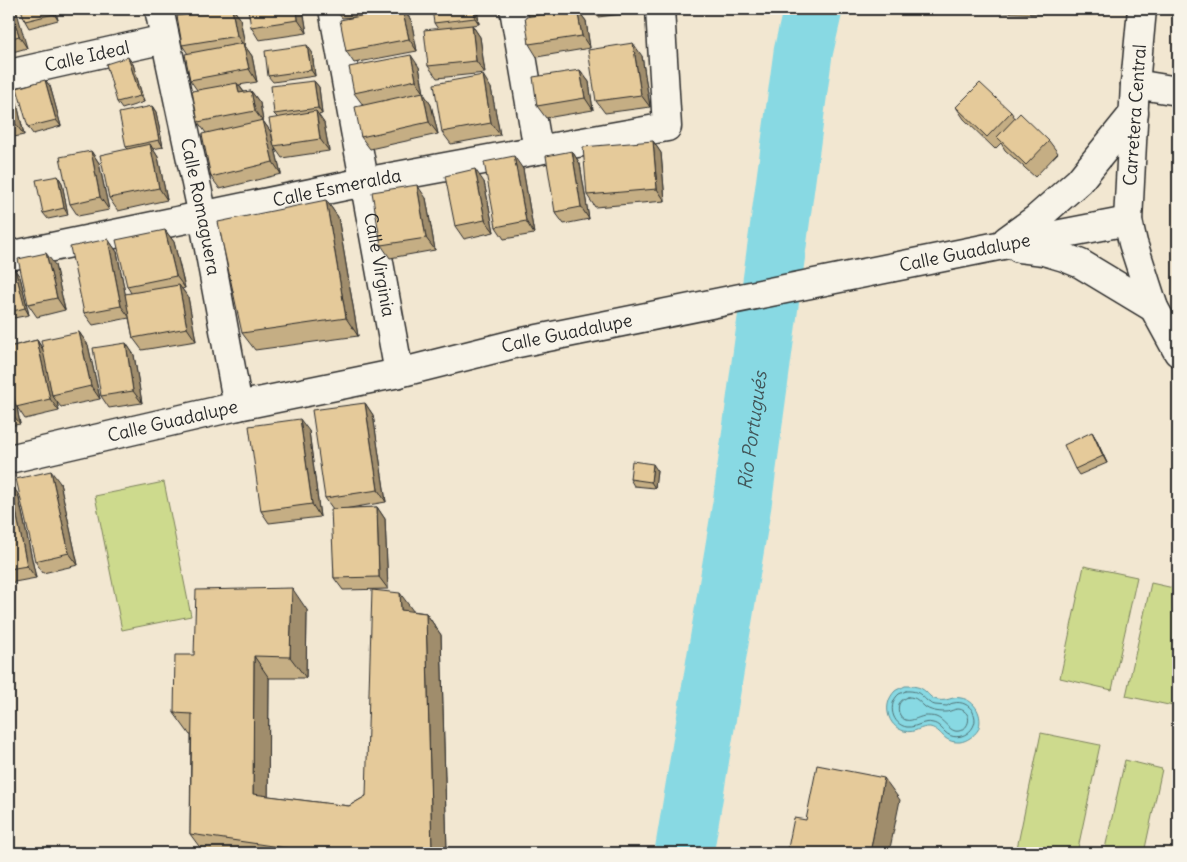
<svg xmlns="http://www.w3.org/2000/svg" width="1187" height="862" font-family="Delius,sans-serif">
<rect width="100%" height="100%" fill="#f2e7d1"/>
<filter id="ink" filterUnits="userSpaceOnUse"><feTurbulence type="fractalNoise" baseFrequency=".02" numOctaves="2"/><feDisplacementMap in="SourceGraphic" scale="10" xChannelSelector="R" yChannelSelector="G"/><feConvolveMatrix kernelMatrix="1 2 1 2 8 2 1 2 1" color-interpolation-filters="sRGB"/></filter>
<g filter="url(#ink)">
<!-- green -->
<path fill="#cdda8d" stroke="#7c825c" d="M 164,482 L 191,616 L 122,630 L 95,496 Z
M 1084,566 L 1137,577 L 1112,690 L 1060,678 Z
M 1151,583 L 1178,589 L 1178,707 L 1126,696 Z
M 1041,733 L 1100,745 L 1077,853 L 1016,853 Z
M 1125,760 L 1162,769 L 1144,853 L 1104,853 Z"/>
<!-- water -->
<path fill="#88d9e3" stroke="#639399" d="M 905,686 C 913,686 920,686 926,692 C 930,696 932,699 938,700 C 947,702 952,696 961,698 C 975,700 984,716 978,730 C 974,736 967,741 960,742 C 942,743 943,730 930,727 C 921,726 914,734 904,731 C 887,726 882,704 895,691 C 897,689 902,688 905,686 Z"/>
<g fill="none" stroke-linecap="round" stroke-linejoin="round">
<!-- shore -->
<path stroke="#507175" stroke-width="1" d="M 906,691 C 925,690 921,701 935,705 C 939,705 943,706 947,706 C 949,705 951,703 954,703 C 961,701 970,705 973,712 C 982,729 958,745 945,732 C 941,728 938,724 933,723 C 923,720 917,728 907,727 C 892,725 887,704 899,694 C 901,693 904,692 906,691 Z
M 908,697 C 917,697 918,701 924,706 C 929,711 939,712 945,712 C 952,712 957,706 964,711 C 974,718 966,733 955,731 C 948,729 944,720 936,717 C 933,716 928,716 925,716 C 916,717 907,726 900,715 C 898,712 898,708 899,704 C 901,700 904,699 908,697 Z"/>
<!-- river -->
<path stroke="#88d9e3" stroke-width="59" id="s1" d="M 684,853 L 742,504 L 803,53 L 813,9"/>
<!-- minor casing -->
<g stroke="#2b2b2b" stroke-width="31">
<g id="minor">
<path id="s2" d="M 159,9 L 203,216 L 238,406"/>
<path id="s3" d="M 333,9 L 399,373"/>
<path d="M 514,9 L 538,150"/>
<path d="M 1142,9 L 1135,84 L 1128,221 L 1133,243 L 1154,308 L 1178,352"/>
<path id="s4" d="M 9,74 L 165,39"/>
<path d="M 1135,84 L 1178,91"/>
<path d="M 1007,240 L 1036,219 L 1079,181 L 1134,113"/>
<path d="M 1019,248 L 1044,251 L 1064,257 L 1081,264 L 1154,308"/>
<path id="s5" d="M 9,256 L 364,182 L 538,150 L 667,127 L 660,9"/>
<path id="s6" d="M 9,459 L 238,406 L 399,373 L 518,343 L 998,246 L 1128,221"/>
</g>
</g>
<!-- minor -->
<use href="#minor" stroke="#f7f3e8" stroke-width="28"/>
</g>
<!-- wall -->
<path fill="#c5ae84" stroke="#2b2b2b" d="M 9,9 L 27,48 L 9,53 Z
M 55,9 L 58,20 L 29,28 L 25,21 Z
M 176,9 L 233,9 L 240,18 L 245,46 L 252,56 L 257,82 L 239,85 L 244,92 L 251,91 L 260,103 L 263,121 L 271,132 L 277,117 L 274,114 L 314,81 L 319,87 L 322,114 L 318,115 L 324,123 L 329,151 L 282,158 L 275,148 L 281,174 L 220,189 L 211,177 L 206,133 L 198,122 L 197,90 L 190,80 L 188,54 L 182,45 L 181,15 Z
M 303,9 L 307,33 L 259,40 L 251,27 Z
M 335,9 L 418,9 L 418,10 L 405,11 L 411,20 L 417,51 L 354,63 L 346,51 L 355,17 L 342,18 Z
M 477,9 L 479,24 L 472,25 L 480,37 L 485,73 L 437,78 L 428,66 L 438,29 L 434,23 Z
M 524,9 L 586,9 L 578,10 L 586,21 L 590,48 L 537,57 L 529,44 L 529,16 Z
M 593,9 L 629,9 L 630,13 L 598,17 L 593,10 Z
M 981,9 L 1045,9 L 1045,14 L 983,12 Z
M 312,52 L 315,76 L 273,82 L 268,76 Z
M 642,56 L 650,107 L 605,113 L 596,101 Z
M 133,64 L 144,102 L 122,109 L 117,102 Z
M 419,67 L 424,93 L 423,93 L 431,105 L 438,134 L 370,149 L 361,137 L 363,105 L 354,93 Z
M 580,70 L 589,82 L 593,110 L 546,118 L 537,106 Z
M 45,80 L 50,86 L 61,126 L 33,134 L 28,127 Z
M 9,84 L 14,90 L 24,135 L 9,138 Z
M 491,88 L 500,135 L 451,144 L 442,132 Z
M 152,106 L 156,112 L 163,147 L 153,149 L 158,157 L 167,200 L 118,211 L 109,198 L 128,149 L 126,147 Z
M 956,107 L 1011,112 L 1015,118 L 1049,141 L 1058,153 L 1035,177 L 1005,150 L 1001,143 L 995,149 L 964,119 Z
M 653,141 L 661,153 L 665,201 L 595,207 L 587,195 Z
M 91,151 L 99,163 L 109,210 L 78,216 L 70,204 Z
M 572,151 L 580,164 L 589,219 L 564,224 L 555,212 Z
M 523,169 L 534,234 L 504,239 L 496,227 Z
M 58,176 L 62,183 L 68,215 L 48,219 L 43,213 Z
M 484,182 L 494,232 L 464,239 L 455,226 Z
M 426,198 L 435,250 L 390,258 L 381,245 Z
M 326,200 L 338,217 L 358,336 L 255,350 L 242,333 Z
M 165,230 L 174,242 L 185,288 L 182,289 L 188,297 L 196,341 L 142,350 L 133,338 L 129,318 L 93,325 L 84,313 L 108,239 L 117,252 L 128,309 L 131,293 L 127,286 Z
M 55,265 L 65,310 L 37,317 L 28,304 Z
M 15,270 L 20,277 L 29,315 L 9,319 L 9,272 Z
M 79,332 L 88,345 L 100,399 L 61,407 L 57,402 L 59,411 L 25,419 L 17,407 L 20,424 L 9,426 L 9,347 L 37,340 L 42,348 Z
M 126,343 L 134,355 L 142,403 L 109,408 L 101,396 Z
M 365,403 L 373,415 L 386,502 L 344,509 L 377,507 L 385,519 L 388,589 L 343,590 L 334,578 L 333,509 L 325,498 Z
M 309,431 L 320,517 L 269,523 L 261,511 Z
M 1092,432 L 1096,439 L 1107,463 L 1079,475 L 1075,469 Z
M 657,470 L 655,488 L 634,486 L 630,479 Z
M 9,482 L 18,494 L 36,578 L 9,583 Z
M 60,483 L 78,565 L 43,573 L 35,561 Z
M 307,610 L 306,678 L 269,678 L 268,796 L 349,806 L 366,796 L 413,611 L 426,613 L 441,635 L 447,853 L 204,853 L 190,834 L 191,735 L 190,735 L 174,713 L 194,655 Z"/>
<!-- shaded-wall -->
<path fill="#a08d6c" stroke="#2b2b2b" d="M 11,9 L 16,9 L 27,48 L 19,36 Z
M 52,9 L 55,9 L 58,20 L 54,14 Z
M 232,9 L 233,9 L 240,18 L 245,46 L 252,56 L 257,82 L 249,69 L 244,46 L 237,36 Z
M 297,9 L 303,9 L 307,33 L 298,20 Z
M 402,9 L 411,20 L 417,51 L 409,39 Z
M 474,9 L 477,9 L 479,24 L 475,18 Z
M 577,9 L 586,21 L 590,48 L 582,36 Z
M 1041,9 L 1045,9 L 1045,14 Z
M 472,25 L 480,37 L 485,73 L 476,61 Z
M 633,43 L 642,56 L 650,107 L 641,95 Z
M 307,45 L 312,52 L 315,76 L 311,70 Z
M 411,55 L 419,67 L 424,93 L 416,80 Z
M 128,57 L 133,64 L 144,102 L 140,96 Z
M 580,70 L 589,82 L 593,110 L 585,98 Z
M 483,75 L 491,88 L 500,135 L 491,123 Z
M 45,80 L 50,86 L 61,126 L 56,120 Z
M 314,81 L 319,87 L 322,114 L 318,108 Z
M 237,83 L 246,95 L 239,93 Z
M 9,84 L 14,90 L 24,135 L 15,123 L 9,95 Z
M 251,91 L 260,103 L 263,121 L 271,132 L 274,146 L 275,148 L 281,174 L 273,162 L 263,122 L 255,111 Z
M 423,92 L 431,105 L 438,134 L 429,122 Z
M 152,106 L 156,112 L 163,147 L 159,140 Z
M 316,111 L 324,123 L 329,151 L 320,139 Z
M 653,141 L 661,153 L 665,201 L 657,189 Z
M 150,144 L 158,157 L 167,200 L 159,188 Z
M 91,151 L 99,163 L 109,210 L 100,197 Z
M 572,151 L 580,164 L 589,219 L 581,207 Z
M 514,156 L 523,169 L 534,234 L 526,221 Z
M 475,169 L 484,182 L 494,232 L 485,220 Z
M 58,176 L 62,183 L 68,215 L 64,208 Z
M 417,185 L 426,198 L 435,250 L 426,238 Z
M 326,200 L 338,217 L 358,336 L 346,318 Z
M 165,230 L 174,242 L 185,288 L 176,276 Z
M 108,239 L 117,252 L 130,318 L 121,306 Z
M 46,253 L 55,265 L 65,310 L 57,298 Z
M 15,270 L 20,277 L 29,315 L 25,308 Z
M 179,285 L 188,297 L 196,341 L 187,328 Z
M 79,332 L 88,345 L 100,399 L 91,386 Z
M 37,340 L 45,353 L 52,395 L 57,402 L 59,411 L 50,399 Z
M 126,343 L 134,355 L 142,403 L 133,391 Z
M 9,365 L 20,424 L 11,412 L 9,399 Z
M 365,403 L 373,415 L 386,502 L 378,490 Z
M 300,419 L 309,431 L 320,517 L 312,504 Z
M 1092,432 L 1096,439 L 1107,463 L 1103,456 Z
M 653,464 L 657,470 L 655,488 L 651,482 Z
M 51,471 L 60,483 L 78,565 L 69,553 Z
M 10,482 L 18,494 L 36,578 L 27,566 Z
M 377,507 L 385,519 L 388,589 L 379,577 Z
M 292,588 L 307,610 L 306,678 L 290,657 Z
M 400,593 L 416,615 L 401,610 Z
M 426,613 L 441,635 L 447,853 L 432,853 Z
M 254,656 L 269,678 L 268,816 L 253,794 Z
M 884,778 L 900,800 L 889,853 L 870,853 Z"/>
<!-- building -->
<path fill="#e5ca9a" stroke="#2b2b2b" d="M 9,9 L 11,9 L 19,36 L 9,39 Z
M 21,9 L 52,9 L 54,14 L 25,21 Z
M 217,9 L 232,9 L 237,36 L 182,45 L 177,16 Z
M 248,9 L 297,9 L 298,20 L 251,27 Z
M 397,9 L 402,9 L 409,39 L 346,51 L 340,20 Z
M 432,9 L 474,9 L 475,18 L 434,23 Z
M 577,9 L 582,36 L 529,44 L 525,17 Z
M 593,9 L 607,9 L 593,10 Z
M 472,25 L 476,61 L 428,66 L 424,30 Z
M 243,43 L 249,69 L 190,80 L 185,54 Z
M 633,43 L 641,95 L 596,101 L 588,50 Z
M 307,45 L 311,70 L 268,76 L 265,51 Z
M 411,55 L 416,80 L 354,93 L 349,67 Z
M 128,57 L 140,96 L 117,102 L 106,64 Z
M 580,70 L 585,98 L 537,106 L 533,77 Z
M 483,75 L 491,123 L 442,132 L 434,84 Z
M 45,80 L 56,120 L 28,127 L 17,88 Z
M 314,81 L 318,108 L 274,114 L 271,86 Z
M 237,83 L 239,93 L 251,91 L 255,111 L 198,122 L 192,91 Z
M 980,83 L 1011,112 L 987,137 L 956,107 Z
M 423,92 L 429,122 L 361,137 L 355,107 Z
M 9,95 L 15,123 L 9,124 Z
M 152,106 L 159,140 L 126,147 L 119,113 Z
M 316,111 L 320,139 L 274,146 L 269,119 Z
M 1020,113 L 1049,141 L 1026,165 L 997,137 Z
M 263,120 L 273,162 L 211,177 L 202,134 Z
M 653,141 L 657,189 L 587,195 L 583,147 Z
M 150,144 L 159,188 L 109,198 L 100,155 Z
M 91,151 L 100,197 L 70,204 L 60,157 Z
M 572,151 L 581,207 L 555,212 L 546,156 Z
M 514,156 L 526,221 L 496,227 L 484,162 Z
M 475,169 L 485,220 L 455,226 L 445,176 Z
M 58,176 L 64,208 L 43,213 L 36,180 Z
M 417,185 L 426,238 L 381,245 L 372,192 Z
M 326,200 L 346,318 L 242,333 L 218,222 Z
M 165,230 L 176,276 L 127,286 L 116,240 Z
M 108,239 L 121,306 L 84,313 L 70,247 Z
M 46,253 L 57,298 L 28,304 L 18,259 Z
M 15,270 L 25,308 L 9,312 L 9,272 Z
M 179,285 L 187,328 L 133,338 L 125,294 Z
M 79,332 L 91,386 L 52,395 L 41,340 Z
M 37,340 L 50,399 L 16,407 L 9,373 L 9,347 Z
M 126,343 L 133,391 L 101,396 L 93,348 Z
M 9,399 L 11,412 L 9,413 Z
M 365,403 L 378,490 L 325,498 L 312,410 Z
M 300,419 L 312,504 L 261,511 L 249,426 Z
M 1092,432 L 1103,456 L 1075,469 L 1064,445 Z
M 632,461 L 653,464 L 651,482 L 630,479 Z
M 51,471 L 69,553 L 35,561 L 16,479 Z
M 9,482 L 10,482 L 27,566 L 9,569 Z
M 377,507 L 379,577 L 334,578 L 331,509 Z
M 292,588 L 290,657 L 254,656 L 253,794 L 349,806 L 366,796 L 372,590 L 400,593 L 401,610 L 426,613 L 432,853 L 320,853 L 190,834 L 192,714 L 174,713 L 175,655 L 194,655 L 196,590 Z
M 817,765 L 884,778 L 870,853 L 787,853 L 794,818 L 806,820 Z
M 54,850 L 55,853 L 38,853 Z"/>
</g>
<g text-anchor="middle" stroke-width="4" stroke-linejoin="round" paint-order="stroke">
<!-- street labels -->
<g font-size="18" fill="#2b2b2b" stroke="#f7f3e8">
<text dy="6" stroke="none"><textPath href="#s4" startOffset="80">Calle Ideal</textPath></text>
<text transform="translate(1135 115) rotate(-86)" y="6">Carretera Central</text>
<text dy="6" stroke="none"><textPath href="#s5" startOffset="335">Calle Esmeralda</textPath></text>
<text dy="6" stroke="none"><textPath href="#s2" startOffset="202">Calle Romaguera</textPath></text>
<text dy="6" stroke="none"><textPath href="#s6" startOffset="978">Calle Guadalupe</textPath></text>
<text dy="6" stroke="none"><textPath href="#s3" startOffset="260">Calle Virginia</textPath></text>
<text dy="6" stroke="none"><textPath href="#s6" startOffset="572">Calle Guadalupe</textPath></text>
<text dy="6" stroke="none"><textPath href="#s6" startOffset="168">Calle Guadalupe</textPath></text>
</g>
<!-- water labels -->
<g font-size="19" font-style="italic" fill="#425659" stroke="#f7f3e8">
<text dy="7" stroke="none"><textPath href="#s1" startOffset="428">Río Portugués</textPath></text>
</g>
</g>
<!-- margin -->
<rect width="1187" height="862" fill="none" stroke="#f7f3e8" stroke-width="30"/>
<rect x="15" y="15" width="1157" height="832" fill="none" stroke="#2b2b2b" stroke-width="2" filter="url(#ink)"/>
</svg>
